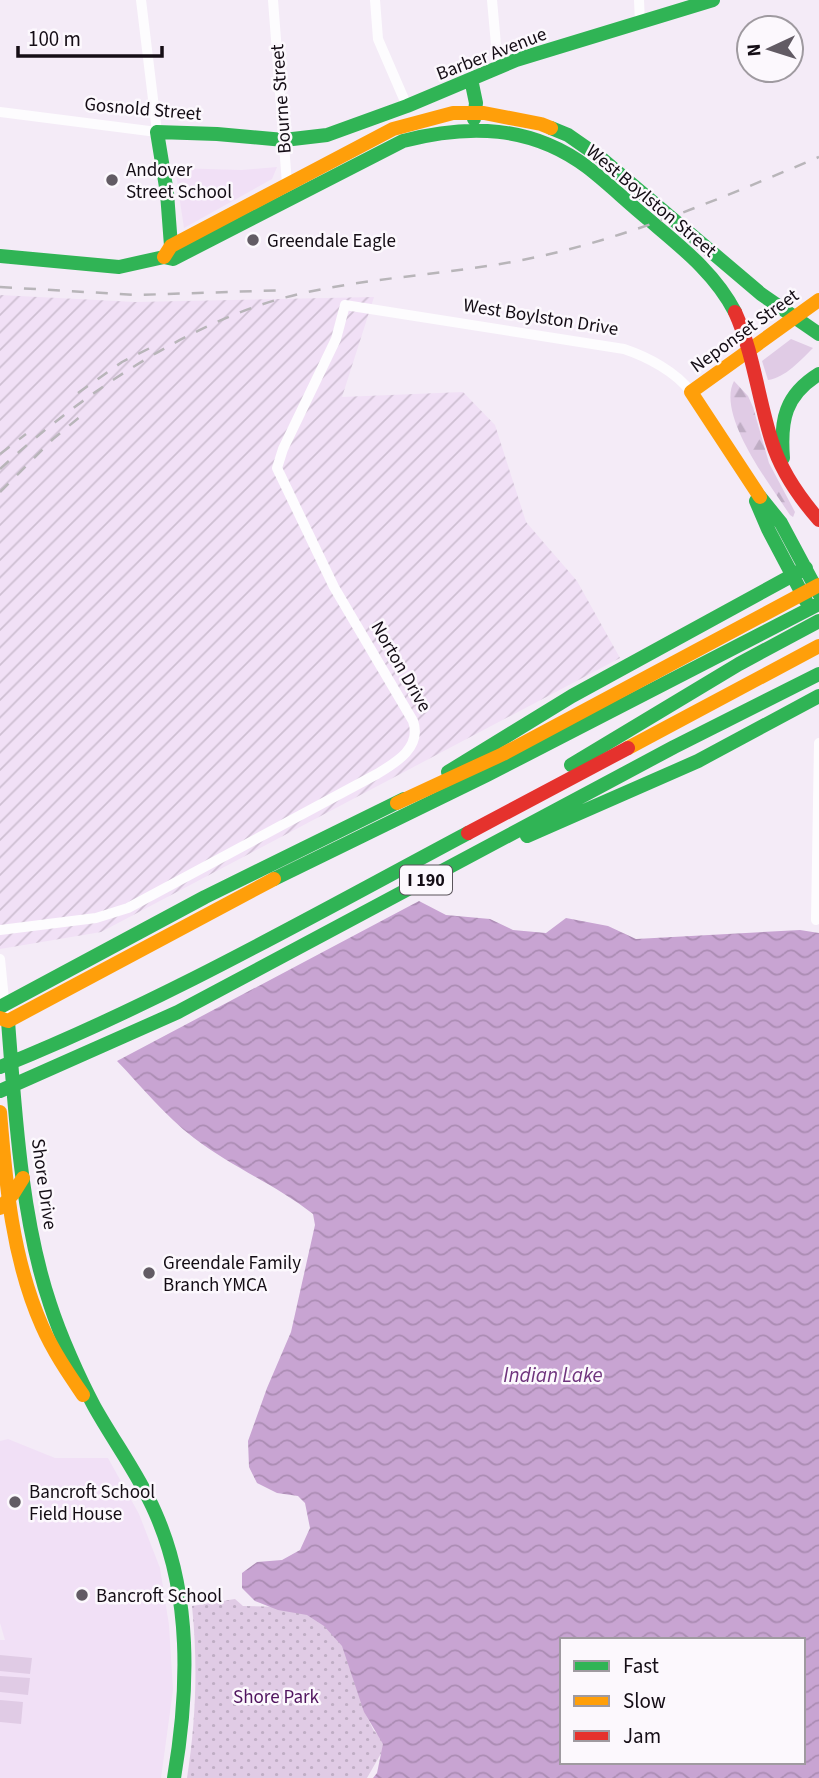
<svg xmlns="http://www.w3.org/2000/svg" width="819" height="1778" font-family="'Source Sans 3',sans-serif">
<defs>
<pattern id="industrial-furrows" width="10" height="10" patternUnits="userSpaceOnUse" patternTransform="scale(1.75)"><rect width="10" height="10" fill="#f1e0f6"/><path d="M-1 1l2-2M0 10L10 0M9 11l2-2" fill="none" stroke="#cebfd2"/></pattern>
<pattern id="forest-firs" width="22" height="20" patternUnits="userSpaceOnUse" patternTransform="scale(1.75)"><rect width="22" height="20" fill="#e0cbe5"/><path d="M5 1l3.5 6h-7zM16 11l3.5 6h-7z" fill="#bfadc4"/></pattern>
<pattern id="park-dots" width="8" height="8" patternUnits="userSpaceOnUse" patternTransform="scale(1.75)"><rect width="8" height="8" fill="#e0cbe5"/><path d="M2 2h.1M6 6h.1" fill="none" stroke="#bfadc4" stroke-width="1.8" stroke-linecap="round"/></pattern>
<pattern id="water-waves" width="16" height="10" patternUnits="userSpaceOnUse" patternTransform="scale(1.75)"><rect width="16" height="10" fill="#c8a4d2"/><path d="M0 5q4-4 8 0t8 0" fill="none" stroke="#ab8cb3"/></pattern>
</defs>
<rect width="100%" height="100%" fill="#f4ebf7"/>
<!-- built -->
<path fill="#f1e0f6" d="M 277,167 L 272,179 L 184,228 L 175,168 L 241,170 Z
M 8,1439 L 55,1458 L 108,1458 L 139,1514 L 160,1568 L 169,1625 L 173,1690 L 161,1778 L 0,1778 L 0,1640 L 5,1640 L 0,1623 L 0,1441 Z"/>
<!-- industrial -->
<path fill="url(#industrial-furrows)" d="M 0,295 L 135,302 L 374,297 L 342,397 L 463,392 L 495,425 L 526,522 L 577,581 L 620,658 L 101,932 L 0,949 Z"/>
<!-- grass -->
<path fill="#e0cbe5" d="M 791,339 L 813,348 C 801,360 785,378 768,380 L 762,361 Z
M 0,1655 L 32,1658 L 30,1674 L 0,1671 Z
M 0,1676 L 30,1678 L 28,1695 L 0,1692 Z
M 0,1700 L 23,1702 L 21,1724 L 0,1722 Z"/>
<!-- forest -->
<path fill="url(#forest-firs)" d="M 734,381 L 748,396 L 753,407 L 769,463 L 795,512 L 793,517 L 790,515 C 771,486 716,415 734,381 Z"/>
<!-- park -->
<path fill="url(#park-dots)" d="M 235,1599 L 243,1606 L 284,1607 L 318,1618 L 342,1644 L 365,1713 L 374,1731 L 387,1743 L 367,1778 L 187,1778 C 196,1720 198,1664 192,1606 Z"/>
<!-- water -->
<path fill="url(#water-waves)" fill-rule="evenodd" d="M 419,901 L 446,915 L 490,919 L 513,930 L 546,933 L 566,918 L 608,926 L 636,939 L 800,930 L 819,933 L 819,1778 L 373,1778 L 377,1773 L 383,1744 L 364,1712 L 342,1646 L 324,1626 L 307,1615 L 278,1610 L 255,1601 L 242,1588 L 242,1573 L 257,1562 L 282,1560 L 300,1550 L 310,1528 L 305,1503 L 298,1496 L 277,1493 L 257,1483 L 249,1467 L 248,1441 L 267,1388 L 291,1332 L 315,1225 L 313,1214 C 276,1185 232,1167 194,1138 C 165,1116 142,1087 117,1061 ZM 562,1640 L 803,1640 L 803,1762 L 562,1762 Z"/>
<g fill="none" stroke-linecap="round" stroke-linejoin="round">
<!-- street -->
<path stroke="#fdfcfe" stroke-width="10" d="M 273,0 L 287,184 L 293,198
M 375,0 L 378,39 L 407,106
M 492,0 L 498,67
M 639,0 L 640,24
M 0,112 L 157,132 L 141,0
M 816,920 L 819,743
M 0,930 L 96,918 L 128,908 L 377,774 C 397,762 422,747 413,721 L 334,587 L 277,468 L 283,449 L 336,339 L 345,305 L 624,349 C 648,357 676,372 691,392
M 0,959 L 5,1010"/>
<!-- fast -->
<path stroke="#30b455" stroke-width="14" d="M 471,79 L 476,103 L 474,119
M 551,128 L 568,135 L 601,158 L 761,294 L 819,334
M 171,246 L 167,193 L 157,132 L 217,134 L 284,140 L 327,135 L 407,106 L 516,60 L 713,0
M 0,256 L 119,267 L 164,257 L 173,259 L 403,141 C 468,124 531,125 587,167 C 608,183 627,202 648,219 C 681,247 715,273 735,312
M 783,458 C 780,420 785,395 819,374
M 760,497 L 781,523 L 819,594
M 756,501 L 768,529 L 806,601
M 571,765 L 739,664 L 819,621
M 448,772 L 572,696 L 806,568
M 527,836 L 698,761 L 819,696
M 274,879 L 487,775 L 819,604
M 0,1007 L 205,897 L 404,799
M 8,1021 C 15,1112 21,1218 50,1304 C 60,1335 79,1378 94,1406 C 114,1442 139,1475 155,1512 C 192,1595 189,1690 174,1778
M 0,1067 C 162,1002 314,915 468,833
M 0,1091 L 178,1012 L 674,747 L 819,674"/>
<!-- slow -->
<path stroke="#ff9f0a" stroke-width="14" d="M 164,257 L 171,246 L 393,129 L 453,113 L 484,113 L 541,124 L 551,128
M 760,497 L 691,392 L 819,300
M 628,748 L 819,646
M 397,803 L 503,754 L 819,585
M 0,1018 L 8,1021 L 274,879
M 0,1112 C 6,1185 12,1258 42,1326 C 53,1351 68,1373 83,1395
M 0,1208 L 13,1194 L 23,1178"/>
<!-- jam -->
<path stroke="#e5322d" stroke-width="14" d="M 735,312 C 754,354 758,399 772,442 C 781,471 799,497 819,520
M 468,833 L 628,748"/>
<!-- rail -->
<path stroke="#b8b5b9" stroke-width="2.5" stroke-dasharray="12 12" stroke-linecap="butt" d="M 0,287 L 137,295 L 287,290
M 78,393 L 122,362 L 152,347
M 0,454 L 26,434
M 0,469 C 79,396 193,318 299,294 C 381,275 467,274 550,254 C 643,232 731,194 819,157
M 0,492 L 53,439 L 87,411"/>
</g>
<!-- markers -->
<g fill="#625b64" stroke="#fcf8fd" stroke-width="2.5">
<circle cx="112" cy="180" r="7"/>
<circle cx="253" cy="240" r="7"/>
<circle cx="149" cy="1273" r="7"/>
<circle cx="15" cy="1502" r="7"/>
<circle cx="82" cy="1595" r="7"/>
</g>
<g text-anchor="middle" stroke-width="5" stroke-linejoin="round" paint-order="stroke">
<!-- shield labels -->
<rect fill="#fcf8fd" stroke="#5a545b" stroke-width="2" x="400" y="865.5" width="52" height="29" rx="5"/>
<g font-size="18" font-weight="bold" fill="#140d15">
<text x="426" y="886">I 190</text>
</g>
<!-- street labels -->
<g font-size="19" fill="#140d15" stroke="#fcf8fd">
<text transform="translate(491 53) rotate(-21)" y="7">Barber Avenue</text>
<text transform="translate(280 99) rotate(-94)" y="7">Bourne Street</text>
<text transform="translate(143 108) rotate(5)" y="7">Gosnold Street</text>
<text transform="translate(652 200) rotate(40)" y="7">West Boylston Street</text>
<text transform="translate(541 316) rotate(9)" y="7">West Boylston Drive</text>
<text transform="translate(744 330) rotate(-36)" y="7">Neponset Street</text>
<text transform="translate(402 666) rotate(60)" y="7">Norton Drive</text>
<text transform="translate(45 1184) rotate(82)" y="7">Shore Drive</text>
</g>
<!-- poi labels -->
<g font-size="19" fill="#140d15" stroke="#fcf8fd" text-anchor="start">
<text x="126" y="176">Andover<tspan x="126" dy="22">Street School</tspan></text>
<text x="267" y="247">Greendale Eagle</text>
<text x="163" y="1269">Greendale Family<tspan x="163" dy="22">Branch YMCA</tspan></text>
<text x="29" y="1498">Bancroft School<tspan x="29" dy="22">Field House</tspan></text>
<text x="96" y="1602">Bancroft School</text>
</g>
<!-- park labels -->
<g font-size="19" fill="#50145e" stroke="#fcf8fd">
<text x="276" y="1703">Shore Park</text>
</g>
<!-- water labels -->
<g font-size="21" font-style="italic" fill="#6f347d" stroke="#fcf8fd">
<text x="553" y="1382">Indian Lake</text>
</g>
</g>
<!-- legend -->
<rect x="560" y="1638" width="245" height="126" fill="#fcf8fd" stroke="#9f9aa0" stroke-width="2"/>
<rect x="574" y="1661" width="35" height="10" fill="#30b455" stroke="#9f9aa0" stroke-width="2"/>
<text x="623" y="1673" font-size="21" fill="#140d15">Fast</text>
<rect x="574" y="1696" width="35" height="10" fill="#ff9f0a" stroke="#9f9aa0" stroke-width="2"/>
<text x="623" y="1708" font-size="21" fill="#140d15">Slow</text>
<rect x="574" y="1731" width="35" height="10" fill="#e5322d" stroke="#9f9aa0" stroke-width="2"/>
<text x="623" y="1743" font-size="21" fill="#140d15">Jam</text>
<!-- north arrow -->
<g transform="translate(770 49) rotate(266)"><circle r="33" fill="#fcf8fd" stroke="#9f9aa0" stroke-width="2"/>
<path d="M0-5L12 26L0 18L-12 26Z" fill="#625b64"/>
<text y="-10" font-size="19" font-weight="bold" text-anchor="middle" fill="#140d15">N</text>
</g>
<!-- scale -->
<path d="M18 46v10h144v-10" fill="none" stroke="#140d15" stroke-width="3.5"/>
<text x="28" y="46" font-size="21" fill="#140d15" stroke="#fcf8fd" stroke-width="5" paint-order="stroke">100 m</text>
</svg>
